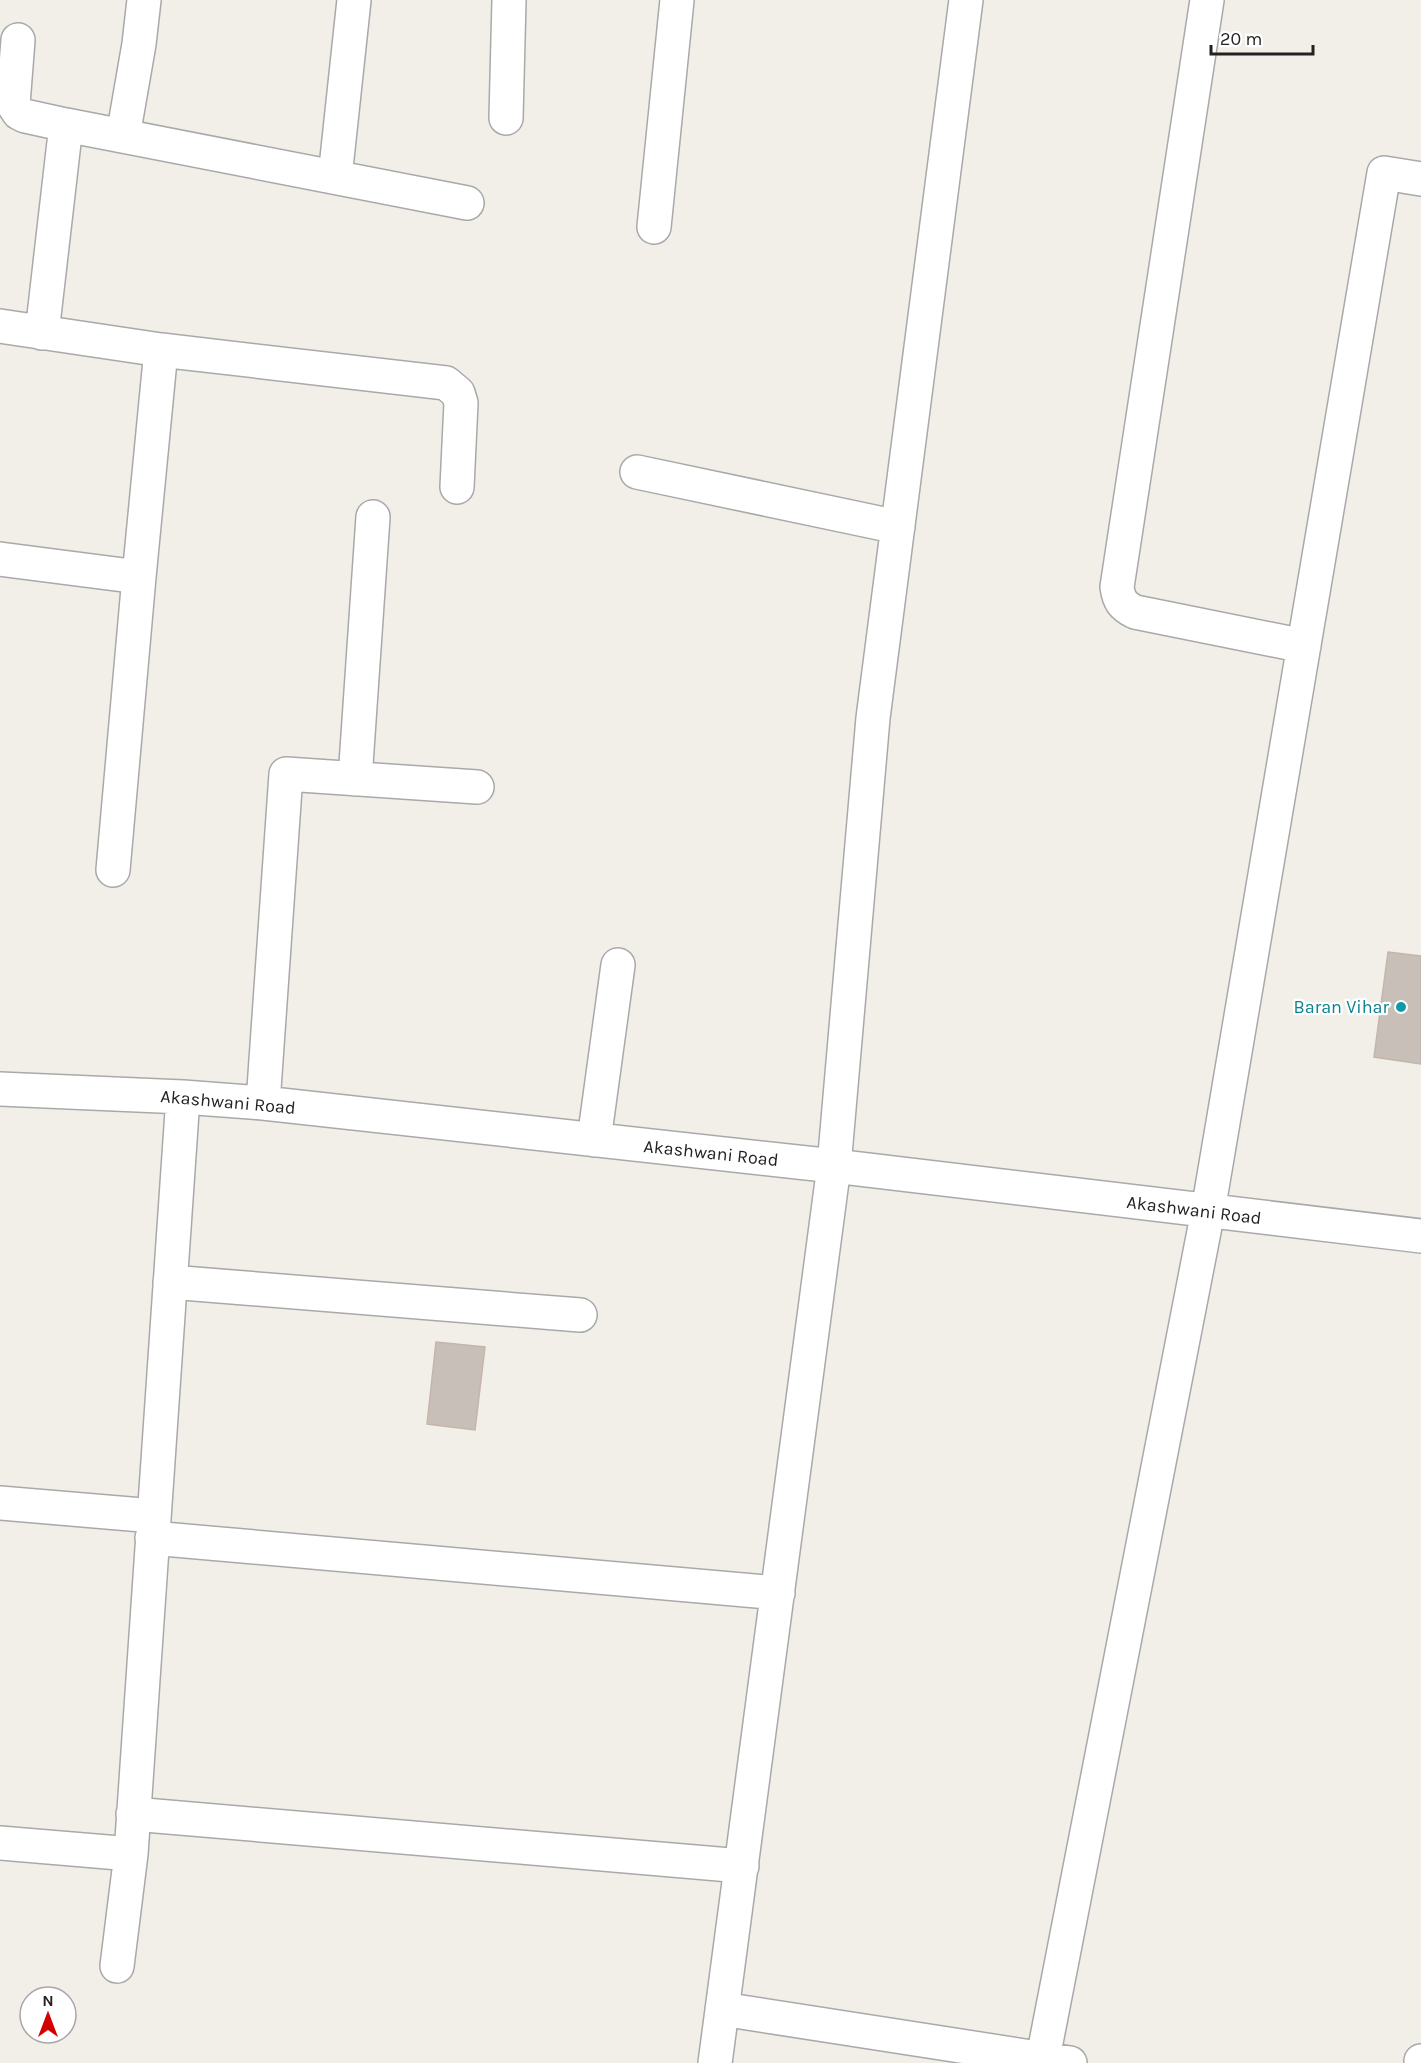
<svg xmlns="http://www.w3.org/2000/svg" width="1421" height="2063" font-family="Karla,sans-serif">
<rect width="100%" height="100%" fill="#f2efe9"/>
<!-- building -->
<path fill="#c7bfb8" stroke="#c4b6ab" stroke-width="1.5" d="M 1388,952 L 1421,956 L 1421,1064 L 1374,1057 Z
M 436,1342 L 485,1347 L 475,1430 L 427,1424 Z"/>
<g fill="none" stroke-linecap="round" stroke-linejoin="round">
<!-- minor casing -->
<g stroke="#a9a9a9" stroke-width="36">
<path id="minor" d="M 1207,0 L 1117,587 C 1119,601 1123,606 1135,612 L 1304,646
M 18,40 L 13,104 L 19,113 L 25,116 L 66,125 L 467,203
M 506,118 L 509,0
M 123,136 L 139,44 L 144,0
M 335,177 L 354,0
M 654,227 L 677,0
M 0,326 L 161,350 L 139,577 L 0,559
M 42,333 L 66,125
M 161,350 L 446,383 L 458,393 L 461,403 L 457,487
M 637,472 L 898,527
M 355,779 L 373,517
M 113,870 L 139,577
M 0,1089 L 183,1097 L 263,1103 L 834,1166 L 1421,1236
M 263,1103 L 286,774 L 477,787
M 594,1140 L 618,965
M 170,1282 L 580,1315
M 0,1503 L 154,1516
M 152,1538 L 778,1593
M 133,1814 L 742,1866
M 0,1843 L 131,1854
M 117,1966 L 131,1854 L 183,1097
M 722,2009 L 1070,2063
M 715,2063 L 834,1166 L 873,718 L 966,0
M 1042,2063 L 1208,1211 L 1384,173 L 1421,179
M 1421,2063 L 1421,2061"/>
</g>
<!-- minor -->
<use href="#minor" stroke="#fff" stroke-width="33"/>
</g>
<!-- markers -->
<circle fill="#0f9aa8" stroke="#fff" stroke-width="2" cx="1401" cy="1007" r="6"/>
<g text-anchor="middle" stroke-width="4.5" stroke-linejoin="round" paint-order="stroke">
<!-- culture labels -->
<g font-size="18" fill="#0d838f" stroke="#fff" text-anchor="end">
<text x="1389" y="1013">Baran Vihar</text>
</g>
<!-- street labels -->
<g font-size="18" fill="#222" stroke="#fff">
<text transform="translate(228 1102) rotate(5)" y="6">Akashwani Road</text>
<text transform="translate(711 1153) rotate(6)" y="6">Akashwani Road</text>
<text transform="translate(1194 1210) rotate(7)" y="6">Akashwani Road</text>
</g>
</g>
<!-- north arrow -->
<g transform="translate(48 2015)"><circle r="28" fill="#ffffff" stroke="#a7a7a7" stroke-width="1.5"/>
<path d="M0-4.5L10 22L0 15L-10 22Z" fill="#d40000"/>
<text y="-9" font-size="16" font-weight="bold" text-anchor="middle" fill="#222222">N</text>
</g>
<!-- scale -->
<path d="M1211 45v9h102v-9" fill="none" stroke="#222222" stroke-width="3"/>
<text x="1220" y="45" font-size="18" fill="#222222" stroke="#ffffff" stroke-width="4.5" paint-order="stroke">20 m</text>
</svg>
